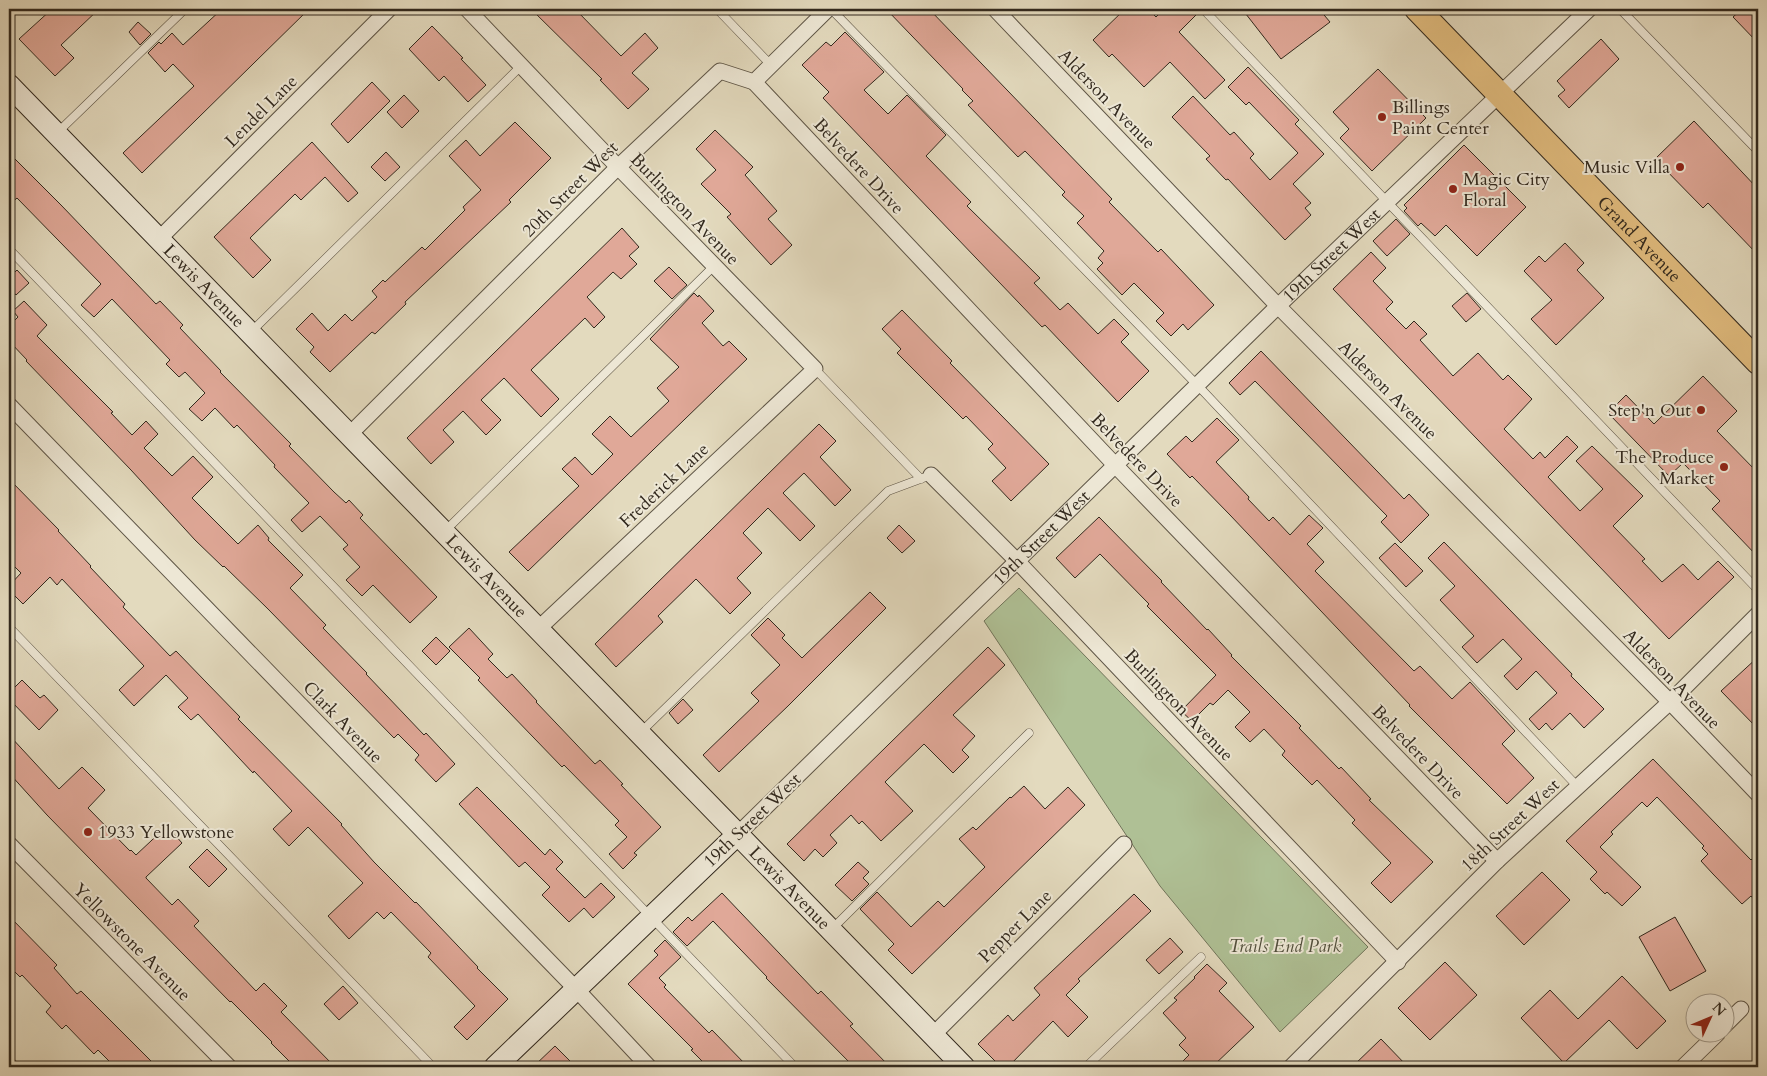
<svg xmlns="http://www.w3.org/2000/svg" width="1767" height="1076" font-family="Cardo,serif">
<rect width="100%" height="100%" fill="#e3dabe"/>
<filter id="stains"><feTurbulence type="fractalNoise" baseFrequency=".004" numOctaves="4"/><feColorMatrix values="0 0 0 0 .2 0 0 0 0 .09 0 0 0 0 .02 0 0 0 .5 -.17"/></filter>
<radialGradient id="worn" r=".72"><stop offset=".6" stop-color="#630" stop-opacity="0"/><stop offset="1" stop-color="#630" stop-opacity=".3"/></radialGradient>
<!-- green -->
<path fill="#afc095" stroke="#70745a" d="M 1019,588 L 1368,947 L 1280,1032 L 1160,886 L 984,621 Z"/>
<!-- building -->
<path fill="#e0a898" stroke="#32291e" d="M 52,9 L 99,9 L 61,45 L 74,58 L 55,76 L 19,39 Z
M 222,9 L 309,9 L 142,173 L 123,153 L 194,86 L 173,64 L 165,72 L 148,53 L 159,42 L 161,44 L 172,33 L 183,45 Z
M 531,9 L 575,9 L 621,56 L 645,33 L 658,48 L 632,73 L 649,89 L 628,109 L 600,80 L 602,79 Z
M 886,9 L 929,9 L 1112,199 L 1109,202 L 1158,252 L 1161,249 L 1214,305 L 1188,330 L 1183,324 L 1171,336 L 1156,321 L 1164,313 L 1134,283 L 1122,295 L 1097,269 L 1103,263 L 1098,258 L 1104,251 L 1077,223 L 1084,216 L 1062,195 L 1065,192 L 1025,151 L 1018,157 L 968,105 L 973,101 L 962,90 L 963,89 Z
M 1125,9 L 1148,9 L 1156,17 L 1164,9 L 1198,9 L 1199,12 L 1179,32 L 1225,80 L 1205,99 L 1170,62 L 1144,87 L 1112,54 L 1109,57 L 1093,40 Z
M 1242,9 L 1319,9 L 1330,22 L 1281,59 Z
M 1742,9 L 1758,9 L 1758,43 L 1733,17 Z
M 138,22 L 151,34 L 140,45 L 129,32 Z
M 432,26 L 463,58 L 461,59 L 486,85 L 468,102 L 444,76 L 439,81 L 409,49 Z
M 845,32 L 884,72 L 864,90 L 888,114 L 907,95 L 946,135 L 926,156 L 971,202 L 967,206 L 1040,278 L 1034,283 L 1060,310 L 1068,303 L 1098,334 L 1114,319 L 1129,334 L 1121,342 L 1149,371 L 1118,402 L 1045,325 L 1042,327 L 823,98 L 829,92 L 802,65 L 826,42 L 831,46 Z
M 1601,39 L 1619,59 L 1569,108 L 1558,96 L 1565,90 L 1557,81 Z
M 1248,67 L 1299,120 L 1295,124 L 1324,154 L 1293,184 L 1311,203 L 1305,208 L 1311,215 L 1285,240 L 1228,179 L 1226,180 L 1206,159 L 1210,156 L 1172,117 L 1193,96 L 1230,135 L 1234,132 L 1254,154 L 1250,158 L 1270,180 L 1298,153 L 1249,102 L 1246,105 L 1228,87 Z
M 1378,69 L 1426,118 L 1372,171 L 1340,138 L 1349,129 L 1333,112 Z
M 372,82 L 390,101 L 348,143 L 331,124 Z
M 404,95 L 419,111 L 402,128 L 387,112 Z
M 1694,121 L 1758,189 L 1758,255 L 1708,203 L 1703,208 L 1655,159 Z
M 515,122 L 551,158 L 509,200 L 511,202 L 405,302 L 406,304 L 375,334 L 372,332 L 330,372 L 310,352 L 314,347 L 296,329 L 312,313 L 328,331 L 345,314 L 352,321 L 377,297 L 372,291 L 383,280 L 385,282 L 422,247 L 425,250 L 465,210 L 463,207 L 481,190 L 449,156 L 466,140 L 480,156 Z
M 715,130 L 753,167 L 745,175 L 777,211 L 768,219 L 792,245 L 771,265 L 727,217 L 731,214 L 701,184 L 716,170 L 696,149 Z
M 312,142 L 358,193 L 348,202 L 325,177 L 301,200 L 295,194 L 250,238 L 271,260 L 253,278 L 214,237 Z
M 1464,145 L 1526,207 L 1477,256 L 1446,225 L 1435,236 L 1421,223 L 1418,226 L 1404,211 L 1407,208 L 1404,205 Z
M 386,152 L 400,167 L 385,181 L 371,167 Z
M 9,153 L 61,205 L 156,304 L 160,301 L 183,325 L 180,328 L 221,371 L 220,372 L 291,444 L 289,446 L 334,492 L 346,503 L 349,500 L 363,515 L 360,518 L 437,597 L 410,623 L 373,585 L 362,596 L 346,580 L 360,567 L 343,549 L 348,545 L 320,516 L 302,532 L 291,520 L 309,503 L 274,467 L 275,465 L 237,425 L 234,428 L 215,408 L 202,421 L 189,409 L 205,393 L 185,372 L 179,377 L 166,364 L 170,360 L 112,299 L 94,317 L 81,305 L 101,284 L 17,198 L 9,205 Z
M 1396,219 L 1410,234 L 1387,256 L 1373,241 Z
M 622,228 L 639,247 L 629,256 L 637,264 L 621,279 L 613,272 L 587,297 L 605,317 L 594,328 L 585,318 L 531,370 L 559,399 L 541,417 L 504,378 L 481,400 L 501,420 L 486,435 L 463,411 L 443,430 L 454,442 L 431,464 L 407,438 Z
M 1565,243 L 1584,263 L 1577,270 L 1604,298 L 1556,345 L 1531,319 L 1552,300 L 1524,271 L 1539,256 L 1545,262 Z
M 1371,252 L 1386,268 L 1373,281 L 1393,302 L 1386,309 L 1406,329 L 1414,321 L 1427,334 L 1420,340 L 1453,376 L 1478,353 L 1503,380 L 1508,375 L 1532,399 L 1504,429 L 1533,459 L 1540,452 L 1545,458 L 1567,436 L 1578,447 L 1548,477 L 1580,511 L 1603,489 L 1576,461 L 1592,446 L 1643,496 L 1613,526 L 1645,559 L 1642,561 L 1662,582 L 1683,564 L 1698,580 L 1718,561 L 1734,577 L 1669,639 L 1333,289 Z
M 669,267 L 687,285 L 672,299 L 654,281 Z
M 17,270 L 29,283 L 16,295 L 9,287 L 9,278 Z
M 694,293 L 698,297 L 699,295 L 714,311 L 702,323 L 723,346 L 729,341 L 747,359 L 528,571 L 509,552 L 579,486 L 562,469 L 575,457 L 592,475 L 613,454 L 592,434 L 610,416 L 631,437 L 669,401 L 657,388 L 679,367 L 650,339 Z
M 1467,293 L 1481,309 L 1466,322 L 1452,306 Z
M 24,301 L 47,325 L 37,336 L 113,412 L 111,413 L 132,435 L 146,421 L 158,434 L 144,448 L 172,476 L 193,456 L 213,477 L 192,498 L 238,544 L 258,525 L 269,538 L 268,540 L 303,575 L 290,588 L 326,625 L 323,628 L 367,673 L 366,674 L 424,735 L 426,733 L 455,764 L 436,782 L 415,760 L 419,755 L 398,734 L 394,738 L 268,609 L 224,566 L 223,567 L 195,540 L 131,470 L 26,361 L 27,360 L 9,341 L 9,326 L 18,317 L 13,311 Z
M 902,310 L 952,361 L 950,363 L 1049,464 L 1011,501 L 992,481 L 1006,468 L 988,449 L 993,444 L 966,416 L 963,419 L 897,353 L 901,349 L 882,329 Z
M 1261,351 L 1404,499 L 1409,494 L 1429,515 L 1401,543 L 1381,522 L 1387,516 L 1255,381 L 1240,395 L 1229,383 Z
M 1703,376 L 1737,411 L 1717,431 L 1758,473 L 1758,557 L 1712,509 L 1720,501 L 1683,463 L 1669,476 L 1608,413 L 1626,395 L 1654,424 Z
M 1217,418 L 1239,440 L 1216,462 L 1249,497 L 1248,499 L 1269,521 L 1273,517 L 1290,535 L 1309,515 L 1323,528 L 1307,544 L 1324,562 L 1315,571 L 1414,671 L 1420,666 L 1452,699 L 1470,682 L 1515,731 L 1502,744 L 1534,778 L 1507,804 L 1409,706 L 1410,705 L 1230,515 L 1192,476 L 1190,478 L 1167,454 L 1186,436 L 1192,442 Z
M 819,424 L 836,441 L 820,457 L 851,490 L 835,506 L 804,473 L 783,493 L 815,526 L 800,541 L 768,508 L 743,533 L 762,553 L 737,578 L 751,593 L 730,614 L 696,579 L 658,616 L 663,622 L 616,667 L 595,644 Z
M 9,479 L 59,530 L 58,531 L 91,566 L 90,567 L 125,604 L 123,607 L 170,656 L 176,651 L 205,681 L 240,717 L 238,719 L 342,824 L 341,825 L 374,862 L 415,903 L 416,902 L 478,967 L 477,968 L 508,999 L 467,1040 L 454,1027 L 475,1006 L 428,957 L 431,953 L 391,912 L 384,919 L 377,912 L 349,939 L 328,916 L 363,883 L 308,827 L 289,846 L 273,829 L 292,811 L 254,771 L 253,773 L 198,714 L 191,720 L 178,707 L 188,698 L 166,675 L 134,706 L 119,690 L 144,666 L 62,579 L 57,585 L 50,577 L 23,604 L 9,590 L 9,586 L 21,573 L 9,561 Z
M 1099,517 L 1162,581 L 1161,582 L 1207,630 L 1208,629 L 1232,655 L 1231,656 L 1301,726 L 1299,728 L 1339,769 L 1341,767 L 1371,799 L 1369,800 L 1433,862 L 1391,903 L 1371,883 L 1391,863 L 1352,823 L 1355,820 L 1317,780 L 1312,785 L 1282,755 L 1285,751 L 1264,729 L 1250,742 L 1235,727 L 1250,712 L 1228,690 L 1213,705 L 1210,703 L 1192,721 L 1181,711 L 1216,675 L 1147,606 L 1149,604 L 1100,554 L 1075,578 L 1056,558 Z
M 899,525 L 915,541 L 902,553 L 887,538 Z
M 1444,542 L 1572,674 L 1571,676 L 1604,709 L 1584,728 L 1570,713 L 1552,730 L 1546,723 L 1539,730 L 1529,719 L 1557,693 L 1536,671 L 1517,690 L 1504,676 L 1522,659 L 1503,639 L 1477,663 L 1462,647 L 1474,636 L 1440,600 L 1455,586 L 1428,558 Z
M 1395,543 L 1423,571 L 1406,587 L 1379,558 Z
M 870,592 L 886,608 L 788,706 L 719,772 L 703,755 L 759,701 L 751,693 L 780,665 L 751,635 L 768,618 L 785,635 L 782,638 L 802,658 Z
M 469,628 L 493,654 L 488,659 L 507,678 L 512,674 L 537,701 L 536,702 L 595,764 L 600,760 L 623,784 L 621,785 L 661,827 L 634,853 L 637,855 L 623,869 L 609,854 L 627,837 L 615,825 L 619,821 L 564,765 L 562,767 L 478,680 L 480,678 L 449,647 Z
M 436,637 L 450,651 L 436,665 L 422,651 Z
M 988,647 L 1005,665 L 953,715 L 975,736 L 962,750 L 969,757 L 953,773 L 924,744 L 885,782 L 913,811 L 881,841 L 862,821 L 859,824 L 851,815 L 830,835 L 837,843 L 823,857 L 815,849 L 804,861 L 787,844 Z
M 1758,657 L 1758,729 L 1721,691 Z
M 22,680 L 40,698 L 44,695 L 58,710 L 39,730 L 9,699 L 9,693 Z
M 683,699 L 693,710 L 678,724 L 669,713 Z
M 9,735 L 59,789 L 82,767 L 105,790 L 88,808 L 130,851 L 131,850 L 136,855 L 167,826 L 182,843 L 146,877 L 146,878 L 172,905 L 178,899 L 199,921 L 194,926 L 256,991 L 264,983 L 287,1006 L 281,1012 L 335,1067 L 295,1067 L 271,1043 L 272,1042 L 231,1001 L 230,1002 L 47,815 L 9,773 Z
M 1653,759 L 1751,860 L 1758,853 L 1758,904 L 1751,896 L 1742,904 L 1713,874 L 1701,861 L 1708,854 L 1702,848 L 1704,846 L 1657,797 L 1647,807 L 1642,802 L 1611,832 L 1613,834 L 1600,847 L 1641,887 L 1622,906 L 1607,892 L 1605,894 L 1590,879 L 1597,872 L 1566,841 Z
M 1024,786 L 1045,809 L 1068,787 L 1085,805 L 912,974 L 888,950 L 894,944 L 860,909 L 877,892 L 911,927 L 938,901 L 944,907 L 985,867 L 959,839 L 973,827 L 976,830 L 1010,797 L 1011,798 Z
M 477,787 L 545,855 L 550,849 L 563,862 L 556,869 L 585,898 L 601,883 L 615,897 L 593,918 L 584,908 L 569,922 L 542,895 L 550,887 L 525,862 L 519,867 L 459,804 Z
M 207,849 L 227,869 L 209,887 L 189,867 Z
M 858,862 L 869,872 L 863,878 L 869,884 L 852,901 L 835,885 Z
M 1542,872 L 1570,900 L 1524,945 L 1496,916 Z
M 722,893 L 818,994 L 821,991 L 853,1024 L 850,1026 L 890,1067 L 854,1067 L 766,978 L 767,977 L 713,921 L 687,946 L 673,932 L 688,917 L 692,921 Z
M 1134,894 L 1151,911 L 1078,979 L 1080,981 L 1066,995 L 1088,1017 L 1068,1037 L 1053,1021 L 1008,1067 L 1001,1067 L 978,1044 L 1008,1015 L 1013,1021 L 1040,995 L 1034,988 Z
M 9,916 L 57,965 L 54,968 L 77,994 L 81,991 L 157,1067 L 115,1067 L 98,1050 L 94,1054 L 66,1025 L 62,1029 L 46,1012 L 51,1006 L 22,975 L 20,977 L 9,966 Z
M 1675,917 L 1706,971 L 1670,991 L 1639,937 Z
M 1170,938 L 1183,952 L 1159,974 L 1146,960 Z
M 665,940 L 681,957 L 659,978 L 666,985 L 664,987 L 709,1033 L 712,1030 L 748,1067 L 708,1067 L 691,1050 L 693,1049 L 628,984 L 658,955 L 654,951 Z
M 1445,962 L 1477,995 L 1430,1040 L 1398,1008 Z
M 1207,964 L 1227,983 L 1219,991 L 1254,1027 L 1212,1067 L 1177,1067 L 1189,1055 L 1179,1045 L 1186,1038 L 1163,1013 L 1177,1000 L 1174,998 L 1195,978 L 1194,977 Z
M 1622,976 L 1666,1021 L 1637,1049 L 1609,1020 L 1564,1063 L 1521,1018 L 1550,990 L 1578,1019 Z
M 343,986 L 358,1003 L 339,1020 L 324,1004 Z
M 1381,1039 L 1408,1067 L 1352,1067 Z
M 555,1046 L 576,1067 L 533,1067 Z"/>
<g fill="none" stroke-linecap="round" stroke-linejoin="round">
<!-- lane casing -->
<g stroke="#5e5546" stroke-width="9">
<path id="lane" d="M 717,9 L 771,65
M 831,9 L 1203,391 L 1578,787
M 1203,9 L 1758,590
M 1620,9 L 1758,151
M 57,133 L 185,9
M 9,249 L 795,1067
M 252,331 L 521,66
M 815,369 L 921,479
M 445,531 L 714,266
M 9,627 L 433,1067
M 641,732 L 888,491 L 931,475
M 832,929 L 1029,733
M 9,1060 L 16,1067
M 1086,1067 L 1201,957"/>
</g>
<!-- street casing -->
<g stroke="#5e5546" stroke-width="17">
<g id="street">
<path d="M 467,9 L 618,167 L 815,369 L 538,629"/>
<path d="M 995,9 L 1278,306 L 1670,702 L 1758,794"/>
<path d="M 754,82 L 1116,466 L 1497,861"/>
<path d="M 159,239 L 389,9"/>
<path d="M 9,405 L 576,989 L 649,1067"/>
<path d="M 349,435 L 618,167 L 720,71 L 754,82 L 828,9"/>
<path d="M 931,475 L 1017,561 L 1398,962"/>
<path id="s1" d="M 738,834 L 1278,306 L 1589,9"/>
<path d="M 9,844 L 229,1067"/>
<path d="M 1724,1026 L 1741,1009"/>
<path d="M 933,1035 L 1124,844"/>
<path d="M 1291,1067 L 1497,861 L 1670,702 L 1758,614"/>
<path d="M 1683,1067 L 1717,1034"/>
</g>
</g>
<!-- secondary casing -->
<g stroke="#32291e" stroke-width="23">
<g id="secondary">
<path id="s2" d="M 9,85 L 964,1067"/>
<path d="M 495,1067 L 738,834"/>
</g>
</g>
<!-- primary casing -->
<g stroke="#32291e" stroke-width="26">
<g id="primary">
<path id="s3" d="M 1417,9 L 1758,362"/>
</g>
</g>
<!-- lane -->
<use href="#lane" stroke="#ede7d5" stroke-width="8"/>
<!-- street -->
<use href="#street" stroke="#ede7d5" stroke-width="15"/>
<!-- secondary -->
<use href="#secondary" stroke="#ede7d5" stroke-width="21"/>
<!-- primary -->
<use href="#primary" stroke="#e2bd7f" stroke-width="24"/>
</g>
<!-- markers -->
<g fill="#8f2418" stroke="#ede7d5" stroke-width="2">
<circle cx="1382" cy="117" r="5"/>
<circle cx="1680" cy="167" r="5"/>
<circle cx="1453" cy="189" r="5"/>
<circle cx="1701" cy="410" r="5"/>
<circle cx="1724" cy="467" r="5"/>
<circle cx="88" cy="832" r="5"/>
</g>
<g text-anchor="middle" stroke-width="4" stroke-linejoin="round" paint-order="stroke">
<!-- street labels -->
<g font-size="18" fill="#32291e" stroke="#ede7d5">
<text transform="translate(1107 99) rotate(46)" y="6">Alderson Avenue</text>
<text transform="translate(261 111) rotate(-45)" y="6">Lendel Lane</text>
<text transform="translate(859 166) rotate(47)" y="6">Belvedere Drive</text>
<text transform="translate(570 189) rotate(-45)" y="6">20th Street West</text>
<text transform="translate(685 209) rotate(46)" y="6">Burlington Avenue</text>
<text dy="6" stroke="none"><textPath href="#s3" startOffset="320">Grand Avenue</textPath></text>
<text dy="6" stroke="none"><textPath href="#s1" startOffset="829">19th Street West</textPath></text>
<text dy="6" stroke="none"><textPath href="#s2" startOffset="280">Lewis Avenue</textPath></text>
<text transform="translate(1388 390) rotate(45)" y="6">Alderson Avenue</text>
<text transform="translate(1137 460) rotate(46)" y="6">Belvedere Drive</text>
<text transform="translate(664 485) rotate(-43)" y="6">Frederick Lane</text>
<text dy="6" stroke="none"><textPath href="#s1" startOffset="424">19th Street West</textPath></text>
<text dy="6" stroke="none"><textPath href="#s2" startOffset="685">Lewis Avenue</textPath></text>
<text transform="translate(1672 679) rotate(46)" y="6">Alderson Avenue</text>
<text transform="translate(1179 705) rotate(46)" y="6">Burlington Avenue</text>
<text transform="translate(343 722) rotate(46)" y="6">Clark Avenue</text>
<text transform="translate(1418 752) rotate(46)" y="6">Belvedere Drive</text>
<text transform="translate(752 820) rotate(-44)" y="6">19th Street West</text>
<text transform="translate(1510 825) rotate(-43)" y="6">18th Street West</text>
<text dy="6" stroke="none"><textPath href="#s2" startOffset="1120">Lewis Avenue</textPath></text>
<text transform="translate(1015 926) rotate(-45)" y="6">Pepper Lane</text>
<text transform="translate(132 942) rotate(45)" y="6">Yellowstone Avenue</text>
</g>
<!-- poi labels -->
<g font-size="18" fill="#32291e" stroke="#ede7d5" text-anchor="start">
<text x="1392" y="113">Billings<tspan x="1392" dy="21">Paint Center</tspan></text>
<text x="1670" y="173" text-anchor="end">Music Villa</text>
<text x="1463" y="185">Magic City<tspan x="1463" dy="21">Floral</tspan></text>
<text x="1691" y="416" text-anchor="end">Step'n Out</text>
<text x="1714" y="463" text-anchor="end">The Produce<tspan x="1714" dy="21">Market</tspan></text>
<text x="98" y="838">1933 Yellowstone</text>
</g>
<!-- park labels -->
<g font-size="18" font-style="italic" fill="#514f3c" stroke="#ede7d5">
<text x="1285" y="952">Trails End Park</text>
</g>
</g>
<!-- margin -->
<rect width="1767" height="1076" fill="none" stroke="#e3dabe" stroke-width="30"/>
<rect x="10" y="10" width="1747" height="1056" fill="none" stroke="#32291e" stroke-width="2.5"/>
<rect x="15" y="15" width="1737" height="1046" fill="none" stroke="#32291e"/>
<!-- north arrow -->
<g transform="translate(1710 1018) rotate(46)"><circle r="24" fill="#ede7d5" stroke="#a29b8c"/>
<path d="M0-4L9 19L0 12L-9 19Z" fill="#8f2418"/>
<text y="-8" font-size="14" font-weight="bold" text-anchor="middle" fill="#32291e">N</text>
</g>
<rect width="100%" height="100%" filter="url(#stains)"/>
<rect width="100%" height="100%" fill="url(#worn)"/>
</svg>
